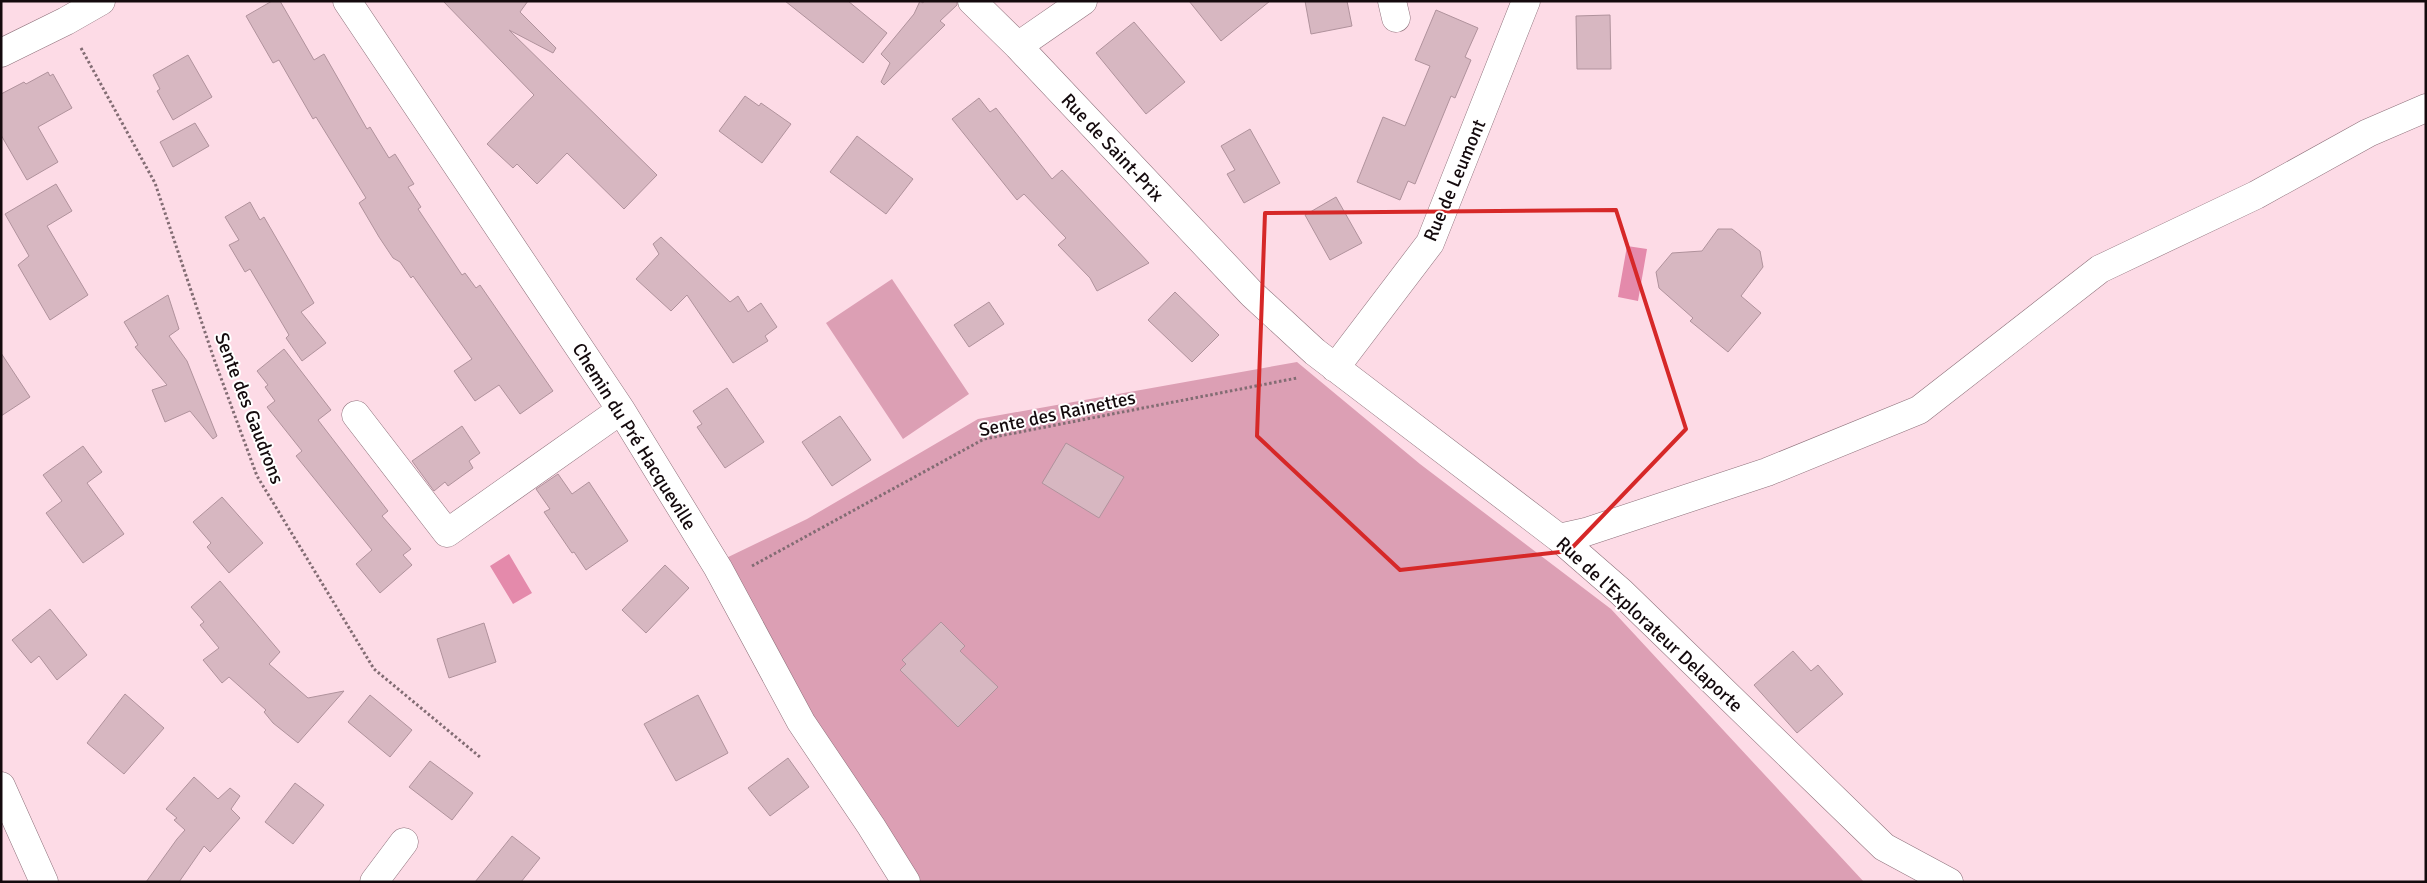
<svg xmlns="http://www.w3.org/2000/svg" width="2427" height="883" font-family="Signika,sans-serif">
<rect width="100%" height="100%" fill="#fddbe6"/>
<!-- green -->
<path fill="#dc9fb4" d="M 892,279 L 969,394 L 903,439 L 826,323 Z
M 1297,362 L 1420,464 L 1611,609 L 1864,882 L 921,882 L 812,720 L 722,560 L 807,519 L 978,419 Z"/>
<!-- water -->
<path fill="#e48aab" d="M 1627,246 L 1647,249 L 1638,301 L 1618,297 Z
M 509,554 L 532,593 L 513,604 L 490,566 Z"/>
<!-- building -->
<path fill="#d7b7c1" stroke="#b0929c" d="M 272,1 L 280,1 L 314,60 L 324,54 L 367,129 L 370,127 L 389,158 L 395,154 L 414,184 L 408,187 L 421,207 L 418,209 L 462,275 L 465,273 L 476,288 L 480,285 L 553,391 L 520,414 L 499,385 L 475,401 L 454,371 L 472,359 L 413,276 L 411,278 L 400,262 L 393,258 L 379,237 L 359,203 L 366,198 L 316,117 L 313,119 L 279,60 L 273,63 L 246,16 Z
M 443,1 L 528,1 L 520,12 L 556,48 L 553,53 L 509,30 L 657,175 L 624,209 L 567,153 L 537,184 L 517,164 L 513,168 L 487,144 L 534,95 Z
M 785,1 L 848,1 L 887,33 L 863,63 Z
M 920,1 L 923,3 L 924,1 L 957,1 L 957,5 L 940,21 L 945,25 L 884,85 L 881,82 L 890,63 L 881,54 L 914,14 Z
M 1189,1 L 1270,1 L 1221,41 Z
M 1305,1 L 1347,1 L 1352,26 L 1311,34 Z
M 1436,10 L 1478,28 L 1465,57 L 1471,60 L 1455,98 L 1451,96 L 1415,184 L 1408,181 L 1400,200 L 1357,182 L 1383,117 L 1405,126 L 1430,66 L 1415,60 Z
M 1610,15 L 1611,69 L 1577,69 L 1576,16 Z
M 1134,22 L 1185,82 L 1146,114 L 1096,53 Z
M 188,55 L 212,97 L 173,120 L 157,91 L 160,89 L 153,75 Z
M 48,72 L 50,76 L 53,74 L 72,108 L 38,127 L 58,162 L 27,180 L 1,135 L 1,94 L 24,82 L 26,84 Z
M 745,96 L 759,106 L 761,103 L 791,124 L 762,163 L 719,131 Z
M 979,98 L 990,112 L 996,108 L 1052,179 L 1062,170 L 1149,263 L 1097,291 L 1090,278 L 1058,245 L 1066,238 L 1024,194 L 1017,200 L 952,119 Z
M 195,123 L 209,146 L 173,167 L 160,142 Z
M 1250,129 L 1280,183 L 1244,203 L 1227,174 L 1235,170 L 1221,146 Z
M 857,136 L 913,179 L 886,214 L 830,172 Z
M 56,184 L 72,211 L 47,226 L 88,295 L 50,320 L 18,265 L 29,256 L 5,214 Z
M 1336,197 L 1362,243 L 1330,260 L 1305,215 Z
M 250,202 L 260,220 L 264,217 L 314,303 L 301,312 L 326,343 L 302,361 L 286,338 L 289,335 L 250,269 L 245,272 L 229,245 L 239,240 L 225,217 Z
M 1718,229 L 1732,229 L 1760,251 L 1763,267 L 1741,296 L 1761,313 L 1728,352 L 1690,321 L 1693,318 L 1659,288 L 1656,272 L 1672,253 L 1702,251 Z
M 661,237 L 730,302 L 738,296 L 748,312 L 761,303 L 777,327 L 765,336 L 768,341 L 733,363 L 687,295 L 671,311 L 636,279 L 659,254 L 653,244 Z
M 1175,292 L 1219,335 L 1192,362 L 1148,320 Z
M 168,295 L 179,329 L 169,336 L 187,361 L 217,436 L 213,439 L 190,411 L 165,422 L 152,390 L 167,385 L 135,347 L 138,345 L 124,322 Z
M 989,302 L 1004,324 L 969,347 L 954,325 Z
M 284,349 L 331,410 L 318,420 L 388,511 L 382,516 L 411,549 L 403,555 L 412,565 L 380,593 L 356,564 L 372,550 L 296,456 L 302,451 L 267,407 L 275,401 L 265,387 L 268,385 L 257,371 Z
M 1,353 L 30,397 L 1,416 Z
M 727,388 L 764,442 L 725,468 L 697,427 L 702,424 L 693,411 Z
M 840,416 L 871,460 L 832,486 L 802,442 Z
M 462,426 L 480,453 L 469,461 L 473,468 L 448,486 L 445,482 L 434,491 L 412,461 Z
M 1066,443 L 1124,477 L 1099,518 L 1042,483 Z
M 83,446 L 102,472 L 87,483 L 124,534 L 83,563 L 46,513 L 62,501 L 43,475 Z
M 558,474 L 572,494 L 589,482 L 628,541 L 586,570 L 574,552 L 572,553 L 544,512 L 550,509 L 536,489 Z
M 222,497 L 263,543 L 229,573 L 207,547 L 211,543 L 193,522 Z
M 665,565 L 689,588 L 646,633 L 622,610 Z
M 220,581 L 280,652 L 269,664 L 308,698 L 344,691 L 298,743 L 273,723 L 264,712 L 266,710 L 229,677 L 222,683 L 203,660 L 219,648 L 200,625 L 204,622 L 191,607 Z
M 50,609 L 87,655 L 57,680 L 39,656 L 31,663 L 12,640 Z
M 941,622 L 965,646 L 960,651 L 998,687 L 958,727 L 900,670 L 906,664 L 902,660 Z
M 484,623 L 496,662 L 449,678 L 437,639 Z
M 1793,651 L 1811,671 L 1818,665 L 1843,694 L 1797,733 L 1754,685 Z
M 125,694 L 164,728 L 124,774 L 87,743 Z
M 370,695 L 412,730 L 390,757 L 348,722 Z
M 698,695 L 728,753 L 676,781 L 644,724 Z
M 788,758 L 809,787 L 770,816 L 748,788 Z
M 430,761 L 473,793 L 452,820 L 409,787 Z
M 194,777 L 218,799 L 230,788 L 240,796 L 231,809 L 240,818 L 210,852 L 204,846 L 179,882 L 146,882 L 177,839 L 185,830 L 174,820 L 177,818 L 166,809 Z
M 295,783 L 324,805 L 293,844 L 265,822 Z
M 512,836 L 540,858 L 521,882 L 475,882 Z"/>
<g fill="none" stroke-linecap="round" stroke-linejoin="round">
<!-- minor casing -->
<g stroke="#8e717b" stroke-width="29">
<path id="minor" d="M 347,1 L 621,410 L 718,568 L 801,722 L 871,826 L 906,882
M 972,1 L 1018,46 L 1252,294 L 1315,352 L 1559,538 L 1621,592 L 1884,847 L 1949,882
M 1392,1 L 1396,18
M 1018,46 L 1083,1
M 1,53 L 66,21 L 101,1
M 1335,368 L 1430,243 L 1526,1
M 356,415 L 447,533 L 621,410
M 1559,538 L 1586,532 L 1767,472 L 1919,410 L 2100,269 L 2256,195 L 2368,133 L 2426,108
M 1,786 L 44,882
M 374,882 L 404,842"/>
</g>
<!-- path -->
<path stroke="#826c73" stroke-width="3" stroke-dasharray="2.5 2.5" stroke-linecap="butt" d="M 81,48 L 155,183 L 214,359 L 257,476 L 374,669 L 480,757
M 752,566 L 984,439 L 1297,378"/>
<!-- minor -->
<use href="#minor" stroke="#fff" stroke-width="28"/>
</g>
<!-- marked area -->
<path fill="none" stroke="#d62828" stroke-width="4" stroke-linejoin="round" d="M 1616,210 L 1686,429 L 1569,551 L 1400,570 L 1257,436 L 1265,213 Z"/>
<g text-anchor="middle" stroke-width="4" stroke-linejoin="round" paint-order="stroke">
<!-- street labels -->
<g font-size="19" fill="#140a0d" stroke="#fff">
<text transform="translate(1113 147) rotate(47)" y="7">Rue de Saint-Prix</text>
<text transform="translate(1454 180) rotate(-67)" y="7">Rue de Leumont</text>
<text transform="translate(250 408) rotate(69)" y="7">Sente des Gaudrons</text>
<text transform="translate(1057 413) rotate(-12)" y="7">Sente des Rainettes</text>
<text transform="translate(635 436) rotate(58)" y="7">Chemin du Pré Hacqueville</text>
<text transform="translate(1650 624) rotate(43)" y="7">Rue de l'Explorateur Delaporte</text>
</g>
</g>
<!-- border -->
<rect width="2427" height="883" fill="none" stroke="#140a0d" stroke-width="5"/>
</svg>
